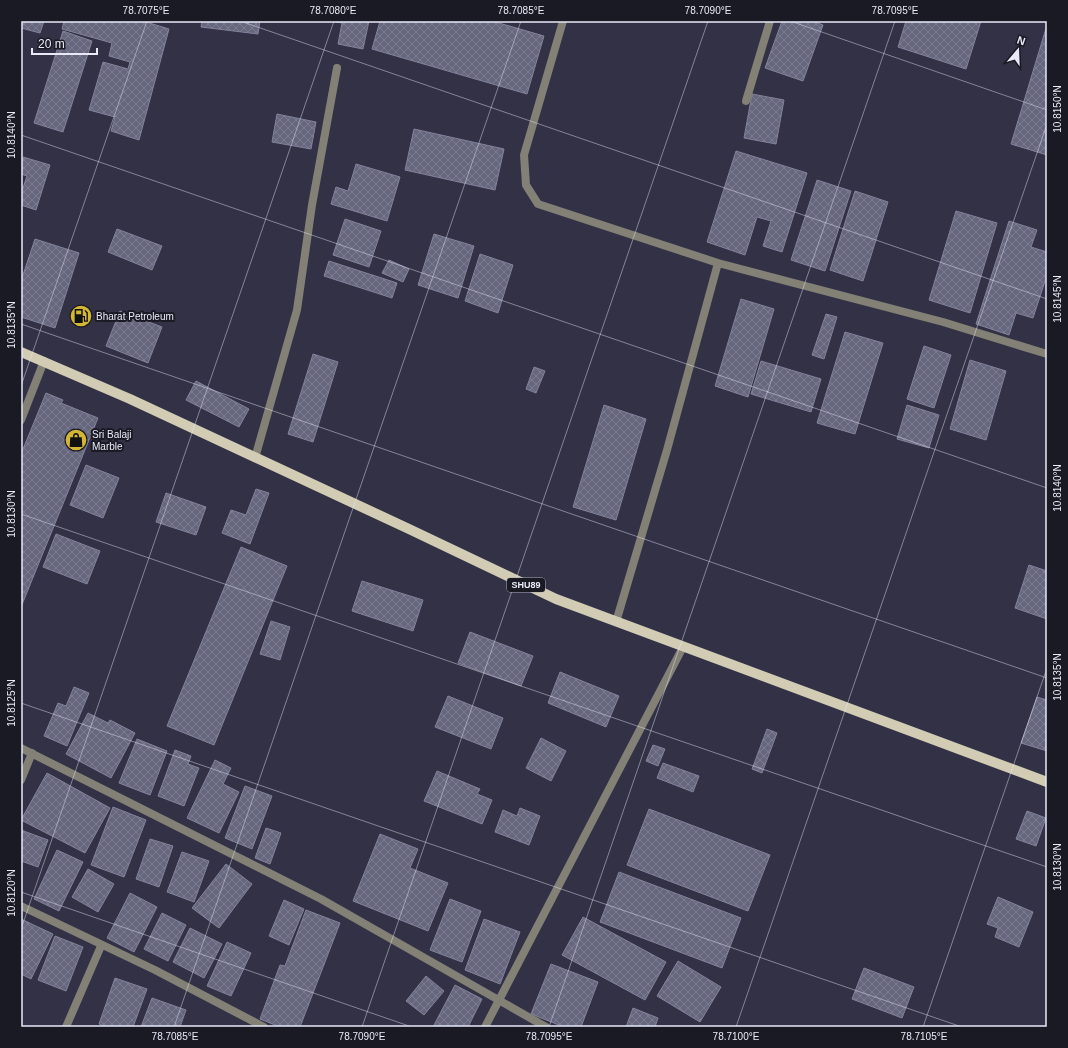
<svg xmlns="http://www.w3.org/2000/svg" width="1068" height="1048" font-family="Arial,sans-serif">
<defs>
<pattern id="building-cross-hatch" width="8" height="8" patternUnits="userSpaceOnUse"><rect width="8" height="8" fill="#66667e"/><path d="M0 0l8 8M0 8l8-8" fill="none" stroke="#7c7c91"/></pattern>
</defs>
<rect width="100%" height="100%" fill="#323146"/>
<!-- building -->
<path fill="url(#building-cross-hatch)" stroke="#82829b" d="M 21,21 L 44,21 L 40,33 L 21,28 Z
M 64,21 L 143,21 L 169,29 L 139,140 L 111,131 L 115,117 L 89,110 L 103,62 L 128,69 L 130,62 L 109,56 L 112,43 L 62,29 Z
M 202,21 L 260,21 L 258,34 L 201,27 Z
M 331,21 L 369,21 L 363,49 L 338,44 L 342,23 Z
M 380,21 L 492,21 L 544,36 L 527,94 L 372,49 Z
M 782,21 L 813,21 L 823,25 L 803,81 L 765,68 Z
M 906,21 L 981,21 L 966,69 L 898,47 Z
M 1047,25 L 1047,155 L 1011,144 Z
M 63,31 L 92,41 L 63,132 L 34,123 Z
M 752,94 L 784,100 L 776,144 L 744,138 Z
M 277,114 L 316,122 L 311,149 L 272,142 Z
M 414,129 L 504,149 L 495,190 L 405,170 Z
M 736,151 L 807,173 L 782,252 L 763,246 L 771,221 L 757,217 L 745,255 L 707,242 Z
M 23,157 L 50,165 L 36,210 L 21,205 L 21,194 L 27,176 L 21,174 Z
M 356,164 L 400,177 L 387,221 L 331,204 L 336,187 L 348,191 Z
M 817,180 L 851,191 L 825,271 L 791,260 Z
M 855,191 L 888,202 L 863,281 L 830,270 Z
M 956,211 L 997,223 L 970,313 L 929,300 Z
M 345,219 L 381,231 L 369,267 L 333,255 Z
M 1009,221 L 1037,230 L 1031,247 L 1047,252 L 1047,275 L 1033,318 L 1016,313 L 1009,335 L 976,324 Z
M 117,229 L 162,246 L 152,270 L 108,252 Z
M 434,234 L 474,246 L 458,298 L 418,285 Z
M 35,239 L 79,253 L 55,328 L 21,317 L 21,281 Z
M 480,254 L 513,265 L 498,313 L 465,301 Z
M 389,260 L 409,269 L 403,282 L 382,273 Z
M 329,261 L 397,283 L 392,298 L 324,276 Z
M 741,299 L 774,309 L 748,397 L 715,386 Z
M 120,311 L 162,327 L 148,363 L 106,346 Z
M 826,314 L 837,317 L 824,359 L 812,355 Z
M 845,332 L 883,343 L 855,434 L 817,423 Z
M 924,346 L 951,355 L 934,408 L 907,399 Z
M 313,354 L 338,362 L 313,442 L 288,434 Z
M 970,360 L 1006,371 L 986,440 L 950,429 Z
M 761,361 L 821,379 L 811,412 L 751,394 Z
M 534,367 L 545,371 L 536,393 L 526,389 Z
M 196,381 L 249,409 L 239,427 L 186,400 Z
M 46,393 L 63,400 L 61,403 L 98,418 L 21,607 L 21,454 Z
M 604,405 L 646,419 L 616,520 L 573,507 Z
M 907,405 L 939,415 L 929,448 L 897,439 Z
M 86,465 L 119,478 L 103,518 L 70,505 Z
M 256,489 L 269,493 L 250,544 L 222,533 L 231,510 L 246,515 Z
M 166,493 L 206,507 L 196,535 L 156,522 Z
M 56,534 L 100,551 L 87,584 L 43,567 Z
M 241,547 L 287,566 L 214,745 L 167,726 Z
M 1029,565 L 1047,571 L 1047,619 L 1015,608 Z
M 362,581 L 423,600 L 413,631 L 352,611 Z
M 271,621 L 290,627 L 280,660 L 260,654 Z
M 470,632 L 533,656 L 521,686 L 458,663 Z
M 560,672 L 619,696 L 606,727 L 548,703 Z
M 74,687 L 89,693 L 67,746 L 44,736 L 58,703 L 66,706 Z
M 448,696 L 503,718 L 491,749 L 435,727 Z
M 1037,697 L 1047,700 L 1047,751 L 1021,743 Z
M 88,713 L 108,723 L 110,720 L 135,733 L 111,778 L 66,754 Z
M 767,729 L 777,733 L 762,773 L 752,769 Z
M 541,738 L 566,751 L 551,781 L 526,768 Z
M 137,739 L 167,751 L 150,795 L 119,783 Z
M 653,745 L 665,749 L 658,766 L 646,761 Z
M 175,750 L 191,756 L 188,764 L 199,768 L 184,806 L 158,796 Z
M 215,760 L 231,768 L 223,784 L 239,792 L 219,833 L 187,818 Z
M 663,763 L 699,776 L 693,792 L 657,778 Z
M 437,771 L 480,789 L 477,794 L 492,800 L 482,824 L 424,801 Z
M 47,773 L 110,808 L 85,853 L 21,820 Z
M 245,786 L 272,796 L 252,849 L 225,838 Z
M 113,807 L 146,820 L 124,877 L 91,865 Z
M 520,808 L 540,816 L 529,845 L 495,832 L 503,810 L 517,816 Z
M 649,809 L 770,855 L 748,911 L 627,865 Z
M 1027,811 L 1046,818 L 1036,846 L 1016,839 Z
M 266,828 L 281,833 L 270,864 L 255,858 Z
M 21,830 L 48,840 L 38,867 L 21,861 Z
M 380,834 L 418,849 L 410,868 L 448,883 L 428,931 L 353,901 Z
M 150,839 L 173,846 L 159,887 L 136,879 Z
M 57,850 L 83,862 L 59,911 L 34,899 Z
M 182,852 L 209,861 L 194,902 L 167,892 Z
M 226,864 L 252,884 L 219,928 L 192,908 Z
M 88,869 L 114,884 L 98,912 L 72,897 Z
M 619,872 L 741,918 L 722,968 L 600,922 Z
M 130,893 L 157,907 L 134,952 L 107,938 Z
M 998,897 L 1033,912 L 1019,947 L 995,937 L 998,928 L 987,924 Z
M 450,899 L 481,911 L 462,962 L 430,950 Z
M 284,900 L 304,909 L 289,945 L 269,936 Z
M 306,910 L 340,923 L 300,1027 L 280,1027 L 260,1019 L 280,965 L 285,966 Z
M 162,913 L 186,925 L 168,961 L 144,949 Z
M 583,917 L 666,962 L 645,1000 L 562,955 Z
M 21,919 L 53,934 L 31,979 L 21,974 Z
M 484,919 L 520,932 L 500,984 L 465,970 Z
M 190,928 L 222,944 L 204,978 L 173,962 Z
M 55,936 L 83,947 L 66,991 L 38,980 Z
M 227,942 L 251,953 L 231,996 L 207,986 Z
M 678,961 L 721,987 L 700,1022 L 657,996 Z
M 551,964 L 598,982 L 581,1027 L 564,1027 L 531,1014 Z
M 864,968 L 914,987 L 902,1018 L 852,999 Z
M 426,976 L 444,991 L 424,1015 L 406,1001 Z
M 115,978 L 147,989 L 133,1027 L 106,1027 L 99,1024 Z
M 455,985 L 482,999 L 468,1027 L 433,1027 Z
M 152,998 L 186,1010 L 180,1027 L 141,1027 Z
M 633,1008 L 658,1018 L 655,1027 L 626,1027 Z"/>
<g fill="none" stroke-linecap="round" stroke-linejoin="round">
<!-- lane -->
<path stroke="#838075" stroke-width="8" d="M 255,458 L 297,310 L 312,205 L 337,68"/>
<!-- street -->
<path stroke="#838075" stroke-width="8" d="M 563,21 L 524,155 L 526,185 L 538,204 L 718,263 L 667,450 L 616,622
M 746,101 L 770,21
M 718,263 L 943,322 L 1047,354
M 21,420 L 44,361
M 21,748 L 321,899 L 546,1027
M 21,780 L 32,753
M 21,906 L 155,970 L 264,1027
M 66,1027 L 101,946
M 485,1027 L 683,647"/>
<!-- primary -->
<path stroke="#d2ccb5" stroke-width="10" d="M 21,352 L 130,399 L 409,529 L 556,599 L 1047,782"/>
</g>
<!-- ticks -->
<path fill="none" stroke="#e9eaf8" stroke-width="1" stroke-opacity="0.45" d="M 240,21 L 1047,299M 790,21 L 1047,110M 21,135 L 1047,488M 21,324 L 1047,678M 21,386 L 147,21M 21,514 L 1047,867M 21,703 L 962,1027M 21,892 L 412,1027M 21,929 L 334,21M 174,1027 L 521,21M 362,1027 L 708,21M 549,1027 L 895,21M 736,1027 L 1047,124M 923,1027 L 1047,668"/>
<!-- icons -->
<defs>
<g id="fuel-disc" transform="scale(1.15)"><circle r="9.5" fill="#d4b635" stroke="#1a1a24"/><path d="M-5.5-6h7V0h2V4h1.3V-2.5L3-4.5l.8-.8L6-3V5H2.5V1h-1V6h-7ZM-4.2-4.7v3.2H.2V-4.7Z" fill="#111"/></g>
<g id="shop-disc" transform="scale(1.15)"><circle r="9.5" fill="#d4b635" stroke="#1a1a24"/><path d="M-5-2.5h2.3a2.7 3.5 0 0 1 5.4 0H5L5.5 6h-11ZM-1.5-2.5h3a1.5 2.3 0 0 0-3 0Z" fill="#111"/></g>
</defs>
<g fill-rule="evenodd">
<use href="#fuel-disc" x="81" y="316"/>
<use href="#shop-disc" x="76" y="440"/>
</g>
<g text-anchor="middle" stroke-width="4" stroke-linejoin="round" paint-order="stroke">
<!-- shield labels -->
<rect fill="#1a1a24" stroke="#abacb8" stroke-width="1" x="507" y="578" width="38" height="14" rx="3"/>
<g font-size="9" font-weight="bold" fill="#e9eaf8">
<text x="526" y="588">SHU89</text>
</g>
<!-- poi labels -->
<g font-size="10" fill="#e9eaf8" stroke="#1a1a24" text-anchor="start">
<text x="96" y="320">Bharat Petroleum</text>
<text x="92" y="438">Sri Balaji<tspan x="92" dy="12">Marble</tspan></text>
</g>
</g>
<!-- border -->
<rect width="1068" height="1048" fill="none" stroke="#1a1a24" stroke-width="44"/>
<!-- north arrow -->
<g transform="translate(1018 50) rotate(19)" stroke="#1a1a24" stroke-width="3" paint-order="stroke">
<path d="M0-3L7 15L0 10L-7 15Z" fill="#e9eaf8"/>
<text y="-6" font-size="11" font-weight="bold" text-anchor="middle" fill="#e9eaf8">N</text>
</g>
<!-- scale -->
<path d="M32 48v6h65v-6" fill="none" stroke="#e9eaf8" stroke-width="2"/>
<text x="38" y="48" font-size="12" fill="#e9eaf8" stroke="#1a1a24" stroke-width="3" paint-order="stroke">20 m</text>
<rect x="22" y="22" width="1024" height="1004" fill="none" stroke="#e9eaf8" stroke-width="1.5"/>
<g font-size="10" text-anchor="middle" fill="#e9eaf8">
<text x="146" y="14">78.7075°E</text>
<text x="333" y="14">78.7080°E</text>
<text x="521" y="14">78.7085°E</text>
<text x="708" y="14">78.7090°E</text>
<text x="895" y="14">78.7095°E</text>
<text transform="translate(1057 109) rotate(-90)" y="4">10.8150°N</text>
<text transform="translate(11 135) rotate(-90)" y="4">10.8140°N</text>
<text transform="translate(1057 299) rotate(-90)" y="4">10.8145°N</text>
<text transform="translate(11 325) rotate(-90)" y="4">10.8135°N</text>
<text transform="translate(1057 488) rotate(-90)" y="4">10.8140°N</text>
<text transform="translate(11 514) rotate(-90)" y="4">10.8130°N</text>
<text transform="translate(1057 677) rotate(-90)" y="4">10.8135°N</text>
<text transform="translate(11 703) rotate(-90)" y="4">10.8125°N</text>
<text transform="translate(1057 867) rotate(-90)" y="4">10.8130°N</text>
<text transform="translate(11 893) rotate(-90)" y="4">10.8120°N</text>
<text x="175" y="1040">78.7085°E</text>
<text x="362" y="1040">78.7090°E</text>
<text x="549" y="1040">78.7095°E</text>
<text x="736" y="1040">78.7100°E</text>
<text x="924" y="1040">78.7105°E</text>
</g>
</svg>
